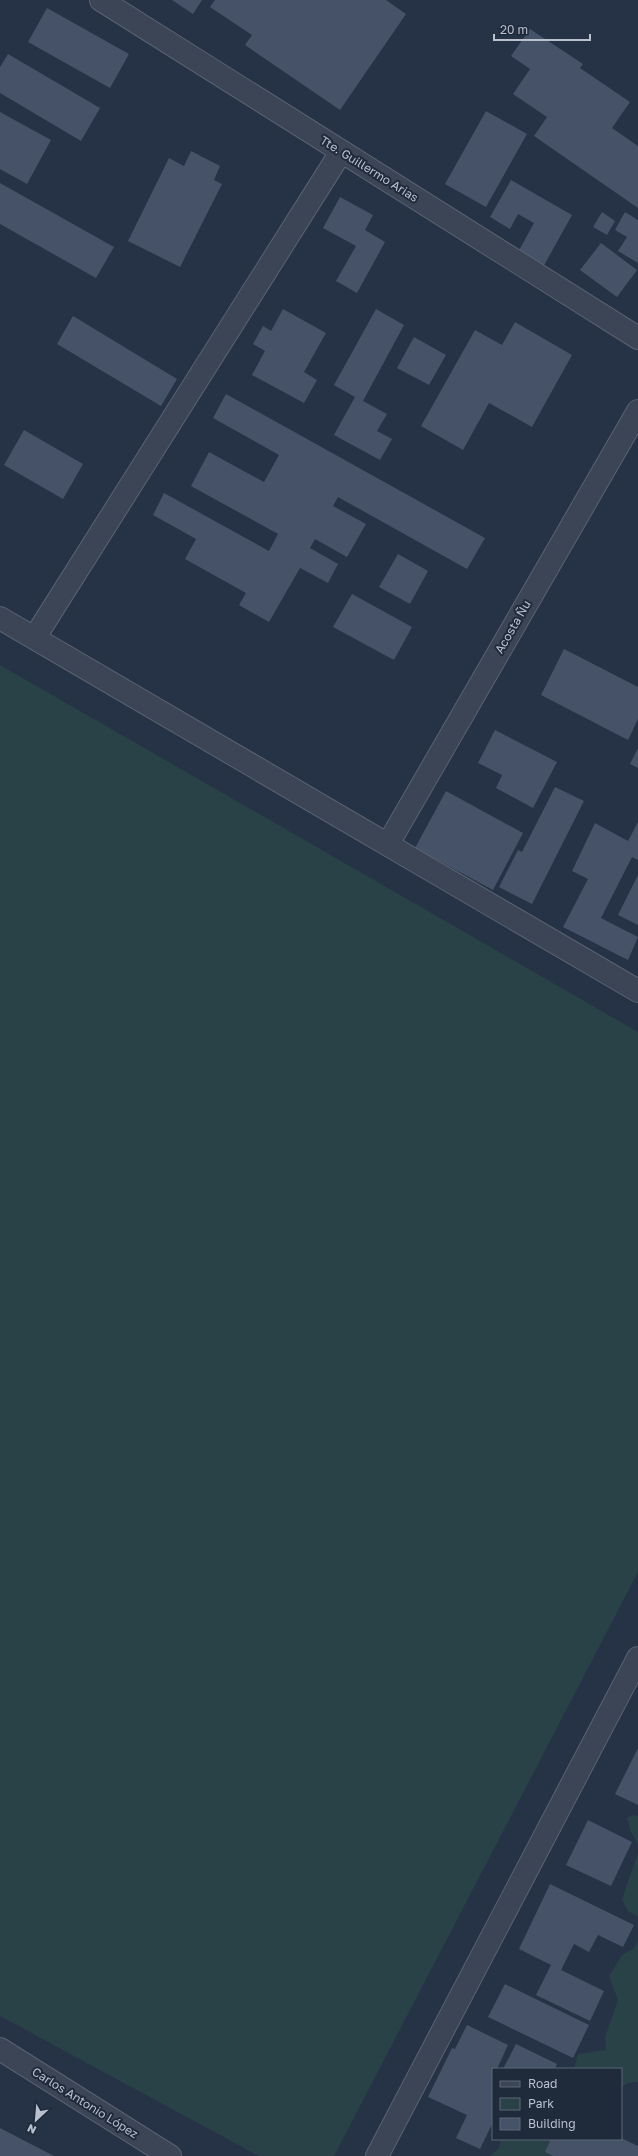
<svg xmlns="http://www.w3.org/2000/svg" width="638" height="2156" font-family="'Golos Text',sans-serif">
<rect width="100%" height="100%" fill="#263346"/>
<!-- green -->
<path fill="#284247" d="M 0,665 L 638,1032 L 638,1572 L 334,2156 L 259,2156 L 0,2016 Z
M 634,1815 L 638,1816 L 638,1844 L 630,1830 L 627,1817 Z
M 638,1853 L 638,1917 L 628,1911 L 622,1899 Z
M 638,1940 L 638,2082 L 628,2083 L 621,2087 L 621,2069 L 574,2069 L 578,2054 L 606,2050 L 605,2037 L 618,2000 L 609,1976 L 622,1955 L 634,1948 Z
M 501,2139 L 612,2139 L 604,2156 L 490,2156 L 499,2148 Z"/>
<!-- building -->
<path fill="#455268" d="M 172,0 L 202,0 L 193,14 Z
M 215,0 L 386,0 L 406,14 L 340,110 L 245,45 L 252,35 L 210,7 Z
M 47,8 L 129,54 L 110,88 L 28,42 Z
M 530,29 L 583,64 L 580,68 L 630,102 L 612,128 L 638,146 L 638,208 L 534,136 L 547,117 L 513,94 L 530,69 L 511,56 Z
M 8,54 L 100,108 L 81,141 L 0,93 L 0,67 Z
M 486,111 L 527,134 L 486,207 L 445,184 Z
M 0,112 L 51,140 L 27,184 L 0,169 Z
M 191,151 L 220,166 L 214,180 L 222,184 L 180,267 L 128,241 L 169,158 L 184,166 Z
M 511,180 L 572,215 L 542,269 L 517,254 L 534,223 L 518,214 L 510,229 L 490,217 Z
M 0,183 L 114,247 L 96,278 L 0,224 Z
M 340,197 L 373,215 L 365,230 L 385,242 L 357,293 L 336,281 L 356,246 L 323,228 Z
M 602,212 L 615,221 L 607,235 L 593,227 Z
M 625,212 L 638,220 L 638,263 L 618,251 L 627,237 L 615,230 Z
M 601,243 L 637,270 L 617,297 L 580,270 Z
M 283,309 L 326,333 L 304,372 L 317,380 L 304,403 L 252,375 L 265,351 L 253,344 L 263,326 L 271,331 Z
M 376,309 L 404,325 L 363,401 L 387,414 L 377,431 L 392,439 L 380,460 L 334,435 L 355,397 L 334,385 Z
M 73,316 L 177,379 L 161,406 L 57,344 Z
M 515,322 L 572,355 L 532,427 L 489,403 L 463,450 L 421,426 L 475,330 L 502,345 Z
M 414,337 L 446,355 L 429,385 L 397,368 Z
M 226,394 L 485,538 L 467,569 L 338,497 L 333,506 L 366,524 L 347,557 L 315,539 L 310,548 L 338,564 L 328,583 L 300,568 L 269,622 L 239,605 L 246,593 L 185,559 L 196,539 L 153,515 L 164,493 L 269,551 L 278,534 L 191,486 L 209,452 L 264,482 L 279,455 L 213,418 Z
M 24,430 L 83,464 L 63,499 L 4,465 Z
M 398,554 L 428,571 L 410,604 L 379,587 Z
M 352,594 L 412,627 L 394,660 L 333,627 Z
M 564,649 L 638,687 L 638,719 L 628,740 L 541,695 Z
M 495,730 L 557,762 L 533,808 L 496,788 L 502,775 L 478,763 Z
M 638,748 L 638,768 L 630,764 Z
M 555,787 L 584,801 L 532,904 L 499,887 L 518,850 L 522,852 Z
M 446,791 L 523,833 L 493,890 L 415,848 Z
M 638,822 L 638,860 L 632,857 L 601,918 L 638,937 L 628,960 L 563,927 L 588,879 L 572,871 L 595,823 L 628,841 Z
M 638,875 L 638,925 L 618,915 Z
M 638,1748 L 638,1805 L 615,1794 Z
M 588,1820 L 632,1842 L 611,1886 L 566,1865 Z
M 550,1884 L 634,1925 L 623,1947 L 598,1935 L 589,1952 L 574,1944 L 561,1970 L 604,1991 L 590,2021 L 536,1995 L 551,1965 L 519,1949 Z
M 505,1984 L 589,2025 L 573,2058 L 488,2017 Z
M 467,2025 L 508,2045 L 497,2069 L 493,2069 L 493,2122 L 480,2149 L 456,2138 L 467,2115 L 428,2097 L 452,2048 L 455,2049 Z
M 516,2044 L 557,2064 L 555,2069 L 503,2069 Z
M 0,2128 L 54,2156 L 0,2156 Z
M 621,2138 L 638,2146 L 638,2156 L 553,2156 L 545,2152 L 551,2139 Z"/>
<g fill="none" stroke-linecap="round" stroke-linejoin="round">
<!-- street casing -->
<g stroke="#596372" stroke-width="24">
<path id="street" d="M 101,0 L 638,338
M 0,618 L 638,991
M 35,637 L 341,152
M 388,844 L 638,411
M 0,2049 L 170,2156
M 377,2156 L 638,1658"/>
</g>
<!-- street -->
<use href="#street" stroke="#3b4555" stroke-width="22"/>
</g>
<g text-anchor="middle" stroke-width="4" stroke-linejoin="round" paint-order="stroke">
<!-- street labels -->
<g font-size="12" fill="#b9c0ce" stroke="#1f2a3b">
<text transform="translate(369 169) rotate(32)" y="4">Tte. Guillermo Arias</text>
<text transform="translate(513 627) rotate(-60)" y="4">Acosta Ñu</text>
<text transform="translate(85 2103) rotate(32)" y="4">Carlos Antonio López</text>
</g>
</g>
<!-- legend -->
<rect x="492" y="2068" width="130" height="72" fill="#1f2a3b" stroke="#5d6676"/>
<rect x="500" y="2081" width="20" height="6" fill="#3b4555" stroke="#5d6676"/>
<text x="528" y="2088" font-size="12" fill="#b9c0ce">Road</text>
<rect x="500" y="2098" width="20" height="12" fill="#284247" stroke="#5d6676"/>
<text x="528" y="2108" font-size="12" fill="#b9c0ce">Park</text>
<rect x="500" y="2118" width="20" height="12" fill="#455268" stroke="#5d6676"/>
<text x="528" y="2128" font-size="12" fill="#b9c0ce">Building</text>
<!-- north arrow -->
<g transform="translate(36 2120) rotate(206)" stroke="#1f2a3b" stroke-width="3" paint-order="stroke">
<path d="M0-3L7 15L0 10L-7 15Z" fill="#b9c0ce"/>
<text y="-6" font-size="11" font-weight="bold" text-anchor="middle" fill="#b9c0ce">N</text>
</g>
<!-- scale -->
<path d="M494 34v6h96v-6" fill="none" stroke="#b9c0ce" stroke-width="2"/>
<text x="500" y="34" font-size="12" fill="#b9c0ce" stroke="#1f2a3b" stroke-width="3" paint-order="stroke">20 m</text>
</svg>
